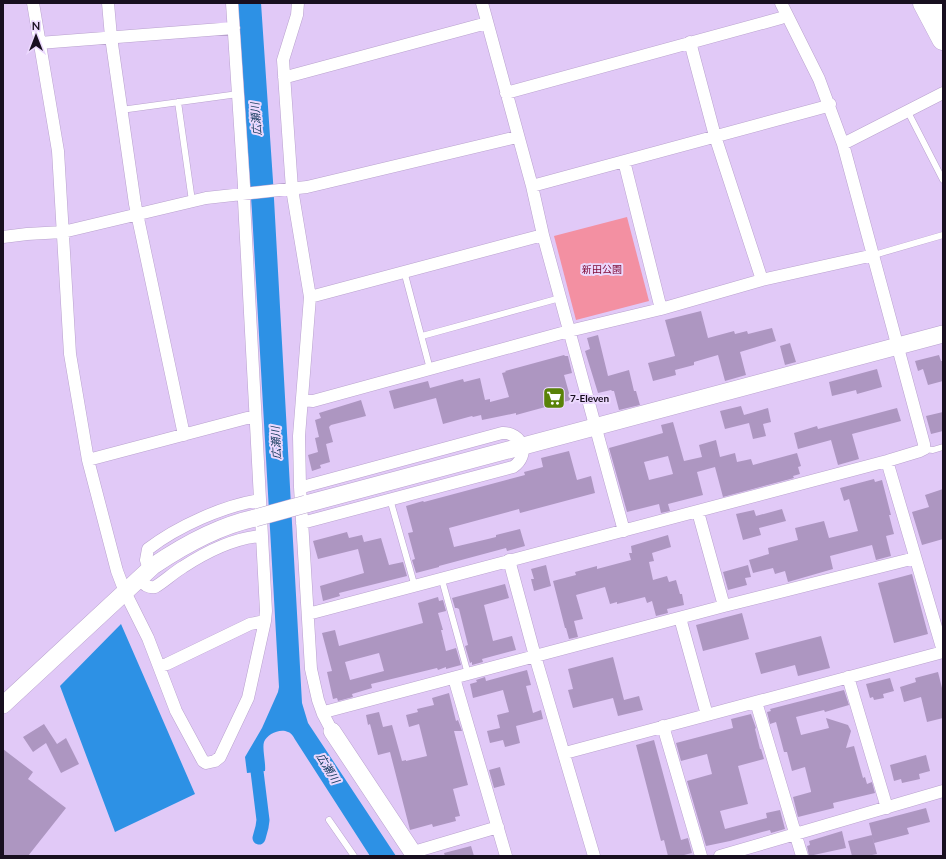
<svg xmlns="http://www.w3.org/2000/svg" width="946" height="859" font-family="Lato,'Noto Sans JP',sans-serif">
<rect width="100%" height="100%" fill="#e1c9f7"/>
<!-- green -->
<path fill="#f390a2" d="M 627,217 L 649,301 L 576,320 L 554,236 Z"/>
<!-- water -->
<path fill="#2d91e5" d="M 238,3 L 261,3 L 273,181 L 302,703 L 308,723 L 396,856 L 370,856 L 296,741 C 294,738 292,733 288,732 C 280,728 267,734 264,742 C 262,749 266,763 265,771 L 247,773 L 245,757 L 262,728 L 278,692 L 279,687 L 252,212 Z
M 121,624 L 195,794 L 115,832 L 60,686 Z"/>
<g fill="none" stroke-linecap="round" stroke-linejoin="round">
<!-- canal -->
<path stroke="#2d91e5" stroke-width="13" d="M 255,755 L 263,820 L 262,827 L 259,838"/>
</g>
<!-- building -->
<path fill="#ad96c1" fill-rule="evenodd" d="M 701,311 L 708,338 L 734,331 L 735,334 L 747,331 L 748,334 L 772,328 L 776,341 L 740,352 L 746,375 L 725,381 L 718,355 L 694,362 L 694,365 L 675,370 L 676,375 L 653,381 L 648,363 L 675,356 L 665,320 Z
M 598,335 L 608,376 L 629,370 L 634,391 L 636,391 L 640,405 L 619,410 L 614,391 L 612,391 L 611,390 L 598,393 L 585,351 L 590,349 L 587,338 Z
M 790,343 L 796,362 L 785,365 L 780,346 Z
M 564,355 L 565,356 L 568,356 L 572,373 L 564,375 L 571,400 L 516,415 L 516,413 L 482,420 L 481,415 L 473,417 L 472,416 L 443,424 L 436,398 L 394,409 L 389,391 L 428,381 L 430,388 L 463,379 L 464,382 L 480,378 L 485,400 L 490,399 L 490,402 L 509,397 L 502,373 L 506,372 L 505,371 Z
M 939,355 L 941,361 L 943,361 L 943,381 L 928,385 L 923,369 L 918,371 L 915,361 Z
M 877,369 L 882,387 L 857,394 L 856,390 L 832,396 L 829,382 Z
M 361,400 L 366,416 L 331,425 L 329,427 L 333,442 L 326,444 L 330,462 L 320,465 L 321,468 L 312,471 L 308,455 L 318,452 L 315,438 L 319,437 L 315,420 L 321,418 L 319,413 Z
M 741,406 L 744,415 L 768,408 L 771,422 L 763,424 L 766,436 L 753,439 L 749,423 L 725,429 L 720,411 Z
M 897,408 L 901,421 L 852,434 L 859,459 L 838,465 L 831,440 L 798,449 L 794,433 L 817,426 L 818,429 Z
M 943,412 L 943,431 L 931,434 L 926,416 Z
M 673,422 L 684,461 L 702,457 L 699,445 L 716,440 L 720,457 L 735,453 L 737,462 L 751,459 L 753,465 L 797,453 L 801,466 L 798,467 L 800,474 L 793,476 L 794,478 L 723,497 L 715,467 L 697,472 L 703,495 L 668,504 L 670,511 L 661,513 L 659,504 L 627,512 L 609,448 L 663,433 L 661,425 ZM 668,456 L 673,474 L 649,480 L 644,462 Z
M 569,451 L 577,480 L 591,476 L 595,493 L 520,513 L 519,509 L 449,528 L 454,547 L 488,539 L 496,537 L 496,535 L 520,529 L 525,546 L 507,551 L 506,548 L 439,566 L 439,567 L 416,573 L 412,560 L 415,559 L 408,533 L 413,532 L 406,506 L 423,501 L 424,502 L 525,475 L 524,472 L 543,467 L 541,458 Z
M 874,479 L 875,482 L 882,480 L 891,515 L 889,515 L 894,534 L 886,536 L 891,556 L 876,560 L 872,545 L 830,556 L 833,569 L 788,582 L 785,571 L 775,574 L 773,568 L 753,573 L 749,560 L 769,554 L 768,548 L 798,540 L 795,528 L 824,521 L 829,538 L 858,531 L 849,499 L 844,501 L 840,488 Z
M 943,489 L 943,539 L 922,545 L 912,512 L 929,507 L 925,495 Z
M 782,509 L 786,521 L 759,528 L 761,535 L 743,540 L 736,514 L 754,510 L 756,516 Z
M 347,532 L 349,538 L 362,535 L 364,542 L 381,538 L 389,565 L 403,562 L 407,576 L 339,593 L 340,596 L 323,601 L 320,586 L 364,573 L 358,549 L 318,559 L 313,541 Z
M 668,535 L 671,547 L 652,553 L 654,561 L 649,562 L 653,580 L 667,576 L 669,582 L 676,580 L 680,594 L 682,594 L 684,605 L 667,609 L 668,613 L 656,616 L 652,601 L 647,603 L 645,597 L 617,604 L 617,602 L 610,604 L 605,587 L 576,595 L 583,619 L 574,621 L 578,637 L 569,639 L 566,628 L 565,628 L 553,581 L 576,575 L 575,572 L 597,566 L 597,569 L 631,560 L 629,553 L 632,553 L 631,546 Z
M 546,565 L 551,586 L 534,591 L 531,579 L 534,579 L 531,569 Z
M 748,565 L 751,577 L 745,578 L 747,585 L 728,590 L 723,572 Z
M 912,574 L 928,634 L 894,643 L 878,583 Z
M 505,584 L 509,598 L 484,605 L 493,641 L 512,636 L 516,650 L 482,659 L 483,662 L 472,665 L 472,662 L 470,663 L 465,646 L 468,645 L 459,609 L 457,608 L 455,608 L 452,598 Z
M 438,597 L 439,601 L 443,600 L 446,611 L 438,613 L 443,630 L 441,630 L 446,651 L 456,648 L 461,665 L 446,669 L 446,667 L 438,670 L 437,668 L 371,684 L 372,688 L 352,694 L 353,697 L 338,701 L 337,698 L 333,699 L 327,672 L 332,671 L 322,633 L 335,630 L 339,646 L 423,623 L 418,603 ZM 379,653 L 384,671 L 350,680 L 345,662 Z
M 742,613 L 749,639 L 703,651 L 696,625 Z
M 821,636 L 830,668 L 798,676 L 795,665 L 761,674 L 755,653 Z
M 613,657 L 624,700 L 639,696 L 643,710 L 618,716 L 613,698 L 573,708 L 568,690 L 573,689 L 568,669 Z
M 527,670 L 531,685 L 526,686 L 533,713 L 541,710 L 543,719 L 516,726 L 520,743 L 505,747 L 503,740 L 490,743 L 487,731 L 500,728 L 497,715 L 509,712 L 503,690 L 473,698 L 470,684 L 477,682 L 476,680 L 485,677 L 486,681 Z
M 938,672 L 943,692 L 943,718 L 927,722 L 921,697 L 904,702 L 900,687 L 916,682 L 915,678 Z
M 890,678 L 894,691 L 883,694 L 884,698 L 874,700 L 873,697 L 870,698 L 866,684 Z
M 844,690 L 849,705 L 825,712 L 824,710 L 796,717 L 801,735 L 829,728 L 826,718 L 848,725 L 851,731 L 846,748 L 854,746 L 863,778 L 865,777 L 867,784 L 872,782 L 875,793 L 833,803 L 834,808 L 798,817 L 793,797 L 811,792 L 811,791 L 805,767 L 792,771 L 787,752 L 784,752 L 776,722 L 770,724 L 767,712 L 771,711 L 770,709 Z
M 449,693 L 456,721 L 458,720 L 462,731 L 454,731 L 468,785 L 453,789 L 460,816 L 455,817 L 456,821 L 433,827 L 432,824 L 410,830 L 390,752 L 378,755 L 370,724 L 368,725 L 366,715 L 379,712 L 383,727 L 392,725 L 402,761 L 406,760 L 406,761 L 427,756 L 419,724 L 409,727 L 406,715 L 418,712 L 417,709 L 434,705 L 432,698 Z
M 751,714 L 756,728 L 755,729 L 760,749 L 761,749 L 764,759 L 738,766 L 748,804 L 720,811 L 725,829 L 767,818 L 766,813 L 780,810 L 785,829 L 771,833 L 770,830 L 762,832 L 730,841 L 706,846 L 687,781 L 712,774 L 707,754 L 681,761 L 676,743 L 733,728 L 731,719 Z
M 44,724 L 57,744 L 66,738 L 79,764 L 61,773 L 46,743 L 33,752 L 23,737 Z
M 654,740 L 681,840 L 688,838 L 692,853 L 680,856 L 668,856 L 664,840 L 661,841 L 636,745 Z
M 3,749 L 33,772 L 28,779 L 66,808 L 28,856 L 3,856 Z
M 926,755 L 930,771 L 919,774 L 920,779 L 902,783 L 901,779 L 894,781 L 890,765 Z
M 500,767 L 505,785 L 494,788 L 489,770 Z
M 926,808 L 930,822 L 907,828 L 909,834 L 874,843 L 869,823 Z
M 842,831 L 846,848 L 809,856 L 807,846 L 810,845 L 809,841 Z
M 872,835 L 877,854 L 867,856 L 852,856 L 848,841 Z
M 471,846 L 474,856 L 445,856 L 444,853 Z"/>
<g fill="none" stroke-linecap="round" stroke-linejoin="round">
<!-- lane casing -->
<g stroke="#b9a2ce" stroke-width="7">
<path id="lane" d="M 178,102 L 192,201
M 121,110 L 238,94
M 908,112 L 943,180
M 874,255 L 943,235
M 404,271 L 430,369
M 422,336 L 560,298
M 924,449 L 933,450 L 943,447
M 390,499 L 415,587
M 442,580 L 468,674
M 329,820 L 354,856"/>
</g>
<!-- street casing -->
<g stroke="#b9a2ce" stroke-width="13">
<path id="street" d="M 33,3 L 58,151 L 70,354 L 88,460 L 117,571 L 125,592 L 148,638 L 176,711 L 203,761 L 206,763 L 215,761 L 220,757 L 248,698 L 265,621 L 266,611 L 244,201 L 244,186 L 232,3
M 108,3 L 111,37 L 135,204 L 184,435
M 298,3 L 297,15 L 283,60 L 292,189 L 310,297 L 299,436 L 300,487 L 311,669 L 318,700 L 323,714 L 332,731
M 482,3 L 532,186 L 543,235 L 624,531
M 690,42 L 715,136 L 762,280
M 39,43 L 234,28
M 284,77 L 290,76 L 487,23
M 506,93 L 781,18 L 787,15
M 843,144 L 943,93
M 624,161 L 661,309
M 532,186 L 824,107 L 830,104
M 3,237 L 27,234 L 63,232 L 206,198 L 307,187 L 517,137
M 310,297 L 543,235
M 302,400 L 313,401 L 569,331 L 661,309 L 762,280 L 874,255
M 88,460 L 247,418 L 255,418
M 887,461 L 943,651
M 300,487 L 306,486 L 502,433 C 522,432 531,455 513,467 L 302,523
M 698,512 L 724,606
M 509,560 L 535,656 L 594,856
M 149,569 L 146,560 L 148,549 C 178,526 223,506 260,500
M 139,579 C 144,584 147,588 155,587 C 165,581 173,573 183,567 C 206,552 234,538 261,536
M 308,614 L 887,461 L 920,451 L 924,449 L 924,444 L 843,144 L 819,79 L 781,3
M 680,618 L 707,715
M 160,666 L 167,664 L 250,624 L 265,621
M 848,677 L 887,808
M 454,678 L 506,856
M 756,702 L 802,856
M 323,714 L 328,711 L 724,606 L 915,558
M 663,726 L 701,856
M 565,753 L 943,652
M 413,854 L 417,851 L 498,827
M 720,856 L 943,791"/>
</g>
<!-- secondary casing -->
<g stroke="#b9a2ce" stroke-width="18">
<path id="secondary" d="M 306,504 L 943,334
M 3,705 L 153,566 C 184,545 218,526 255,518
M 332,731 L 415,856"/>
</g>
<!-- highway casing -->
<g stroke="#b9a2ce" stroke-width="23">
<path id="highway" d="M 924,3 L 943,39
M 942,3 L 943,4"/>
</g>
<!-- lane -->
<use href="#lane" stroke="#fff" stroke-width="6"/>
<!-- street -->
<use href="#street" stroke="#fff" stroke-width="12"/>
<!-- secondary -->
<use href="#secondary" stroke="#fff" stroke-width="17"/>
<!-- highway -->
<use href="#highway" stroke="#fff" stroke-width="22"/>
<!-- secondary-bridge casing -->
<g stroke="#b9a2ce" stroke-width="18" stroke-linecap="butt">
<path id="secondary-bridge" d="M 255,518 L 306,504"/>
</g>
<!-- secondary-bridge -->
<use href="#secondary-bridge" stroke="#fff" stroke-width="17"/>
</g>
<!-- icons -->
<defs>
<g id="supermarket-square" transform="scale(1.15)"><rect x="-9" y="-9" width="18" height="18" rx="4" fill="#598208" stroke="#ebd8fd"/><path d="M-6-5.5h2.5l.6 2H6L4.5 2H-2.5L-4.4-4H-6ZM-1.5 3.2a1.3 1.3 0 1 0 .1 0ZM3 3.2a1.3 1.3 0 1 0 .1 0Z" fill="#fff"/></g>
</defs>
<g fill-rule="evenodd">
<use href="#supermarket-square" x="554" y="398"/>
</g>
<g text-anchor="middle" stroke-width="4" stroke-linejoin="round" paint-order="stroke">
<!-- park labels -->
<g font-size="10" fill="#7d0733" stroke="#ebd8fd">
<text x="602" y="273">新田公園</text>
</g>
<!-- poi labels -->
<g font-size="10" font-weight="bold" fill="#180f1f" stroke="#ebd8fd" text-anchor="start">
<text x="570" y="402">7-Eleven</text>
</g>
<!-- water labels -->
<g font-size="11" font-style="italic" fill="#183e60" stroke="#ebd8fd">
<text transform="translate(256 119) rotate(-94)" y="4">広瀬川</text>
<text transform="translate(276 443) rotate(-93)" y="4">広瀬川</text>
<text transform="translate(328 768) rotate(59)" y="4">広瀬川</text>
</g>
</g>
<!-- border -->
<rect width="946" height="859" fill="none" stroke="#180f1f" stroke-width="8"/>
<!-- north arrow -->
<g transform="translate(36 36)" stroke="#ebd8fd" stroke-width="3" paint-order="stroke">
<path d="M0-3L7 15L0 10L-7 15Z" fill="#180f1f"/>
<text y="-6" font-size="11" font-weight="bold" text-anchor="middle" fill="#180f1f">N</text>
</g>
</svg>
